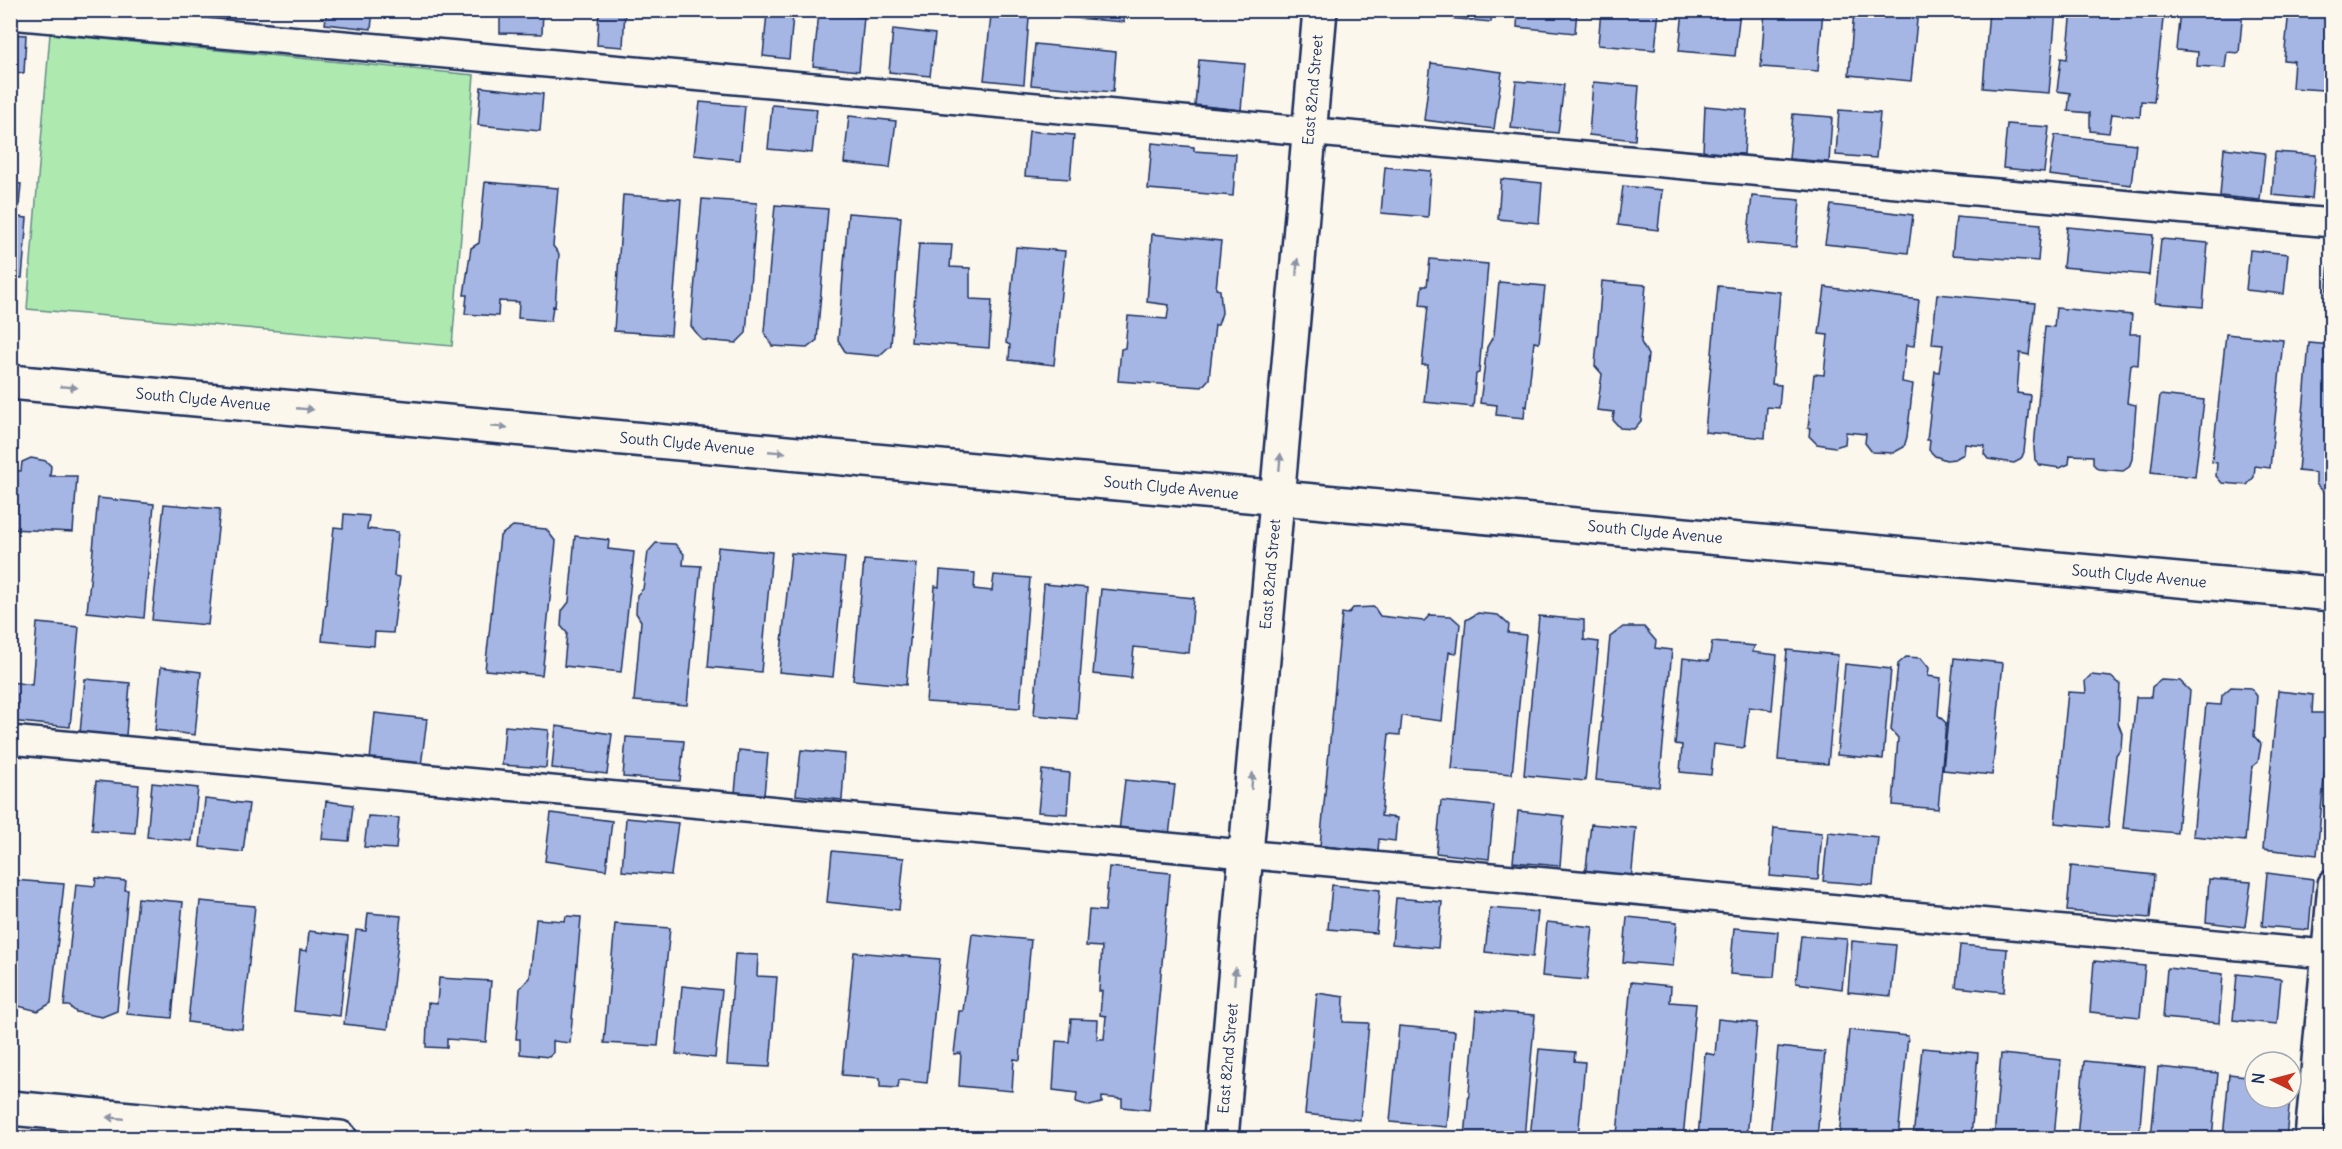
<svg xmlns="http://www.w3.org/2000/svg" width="2342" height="1149" font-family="Delius,sans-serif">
<rect width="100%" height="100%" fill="#fbf7ec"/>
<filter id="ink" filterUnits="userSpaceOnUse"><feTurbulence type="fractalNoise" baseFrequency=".0167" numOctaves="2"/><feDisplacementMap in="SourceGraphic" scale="12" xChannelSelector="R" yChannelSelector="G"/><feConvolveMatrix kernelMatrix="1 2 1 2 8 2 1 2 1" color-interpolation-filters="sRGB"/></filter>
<g filter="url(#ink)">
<!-- green -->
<path fill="#aeeab0" stroke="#648c87" stroke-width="1.5" d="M 50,34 L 474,75 L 452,346 L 27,309 Z"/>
<!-- building -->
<path fill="#a5b6e5" stroke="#1b2f5e" stroke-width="1.5" d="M 327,10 L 373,10 L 371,29 L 325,24 Z
M 500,10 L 543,10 L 542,34 L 500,33 Z
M 599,10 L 625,10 L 623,47 L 597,45 Z
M 1050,10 L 1125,10 L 1124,22 L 1050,16 Z
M 1415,10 L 1492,10 L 1491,22 L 1415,15 Z
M 1518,10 L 1577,10 L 1575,33 L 1517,27 Z
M 1601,10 L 1659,10 L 1655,50 L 1598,45 Z
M 1683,10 L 1740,10 L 1735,56 L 1679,51 Z
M 1765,10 L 1823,10 L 1818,71 L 1761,67 Z
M 1854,10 L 1918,10 L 1911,81 L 1849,75 Z
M 1989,10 L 2056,10 L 2049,93 L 1983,88 Z
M 2072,10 L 2164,10 L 2154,102 L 2141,101 L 2140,117 L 2112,114 L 2109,133 L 2090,131 L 2090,113 L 2068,111 L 2070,93 L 2057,91 L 2061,58 L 2067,59 Z
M 2180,10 L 2243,10 L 2239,53 L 2227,52 L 2225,68 L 2197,66 L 2198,52 L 2176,50 Z
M 2289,10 L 2331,10 L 2323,90 L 2292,88 L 2294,61 L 2284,60 Z
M 767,13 L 793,16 L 789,59 L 763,56 Z
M 819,13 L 864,17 L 859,71 L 813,66 Z
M 991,15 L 1029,18 L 1024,84 L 984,80 Z
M 893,29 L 935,34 L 930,76 L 889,72 Z
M 10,34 L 26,35 L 24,73 L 10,72 Z
M 1035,44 L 1116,52 L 1113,92 L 1031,85 Z
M 1199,60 L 1245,64 L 1241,110 L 1195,105 Z
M 1431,63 L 1502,72 L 1494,129 L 1424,120 Z
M 1516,81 L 1564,85 L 1558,133 L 1511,128 Z
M 1593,82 L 1639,86 L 1635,140 L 1589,135 Z
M 481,87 L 543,94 L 540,131 L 478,125 Z
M 700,102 L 745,106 L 740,160 L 694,155 Z
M 772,105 L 817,109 L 812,153 L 768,149 Z
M 1705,106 L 1747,110 L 1744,154 L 1703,152 Z
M 1839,110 L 1880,113 L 1876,158 L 1836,155 Z
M 1793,114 L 1832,117 L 1829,162 L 1789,159 Z
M 849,116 L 896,121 L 890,168 L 844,163 Z
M 2007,124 L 2049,127 L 2044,172 L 2003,168 Z
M 1029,131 L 1074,135 L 1070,179 L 1025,176 Z
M 2055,135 L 2136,144 L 2131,185 L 2049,175 Z
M 2331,141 L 2332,142 L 2332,203 L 2324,202 Z
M 1152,143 L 1194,147 L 1194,151 L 1236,154 L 1233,196 L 1148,189 Z
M 2224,148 L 2265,153 L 2260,200 L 2220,196 Z
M 2275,152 L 2316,155 L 2312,199 L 2272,195 Z
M 1385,167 L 1431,171 L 1428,217 L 1381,213 Z
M 1501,179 L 1542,183 L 1539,223 L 1498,219 Z
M 485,182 L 558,188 L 553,246 L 559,254 L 555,307 L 553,306 L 551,321 L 518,318 L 519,302 L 499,301 L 498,316 L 465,314 L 467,295 L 464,295 L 471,248 L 479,243 Z
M 10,183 L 21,184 L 18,217 L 27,218 L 22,278 L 10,277 Z
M 1623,186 L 1662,190 L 1658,230 L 1618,225 Z
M 623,195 L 681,199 L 671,335 L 614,331 Z
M 1752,196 L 1800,200 L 1796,247 L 1747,243 Z
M 702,199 L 757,203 L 746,333 L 736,343 L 702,340 L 691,326 Z
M 775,205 L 828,209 L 817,340 L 807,348 L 772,346 L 764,332 Z
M 1831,205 L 1913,215 L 1908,253 L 1825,244 Z
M 848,213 L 901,217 L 891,345 L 879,356 L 846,353 L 838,340 Z
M 1956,217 L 2041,224 L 2038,261 L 1952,255 Z
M 2067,227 L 2153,235 L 2149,275 L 2063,267 Z
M 1152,234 L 1221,241 L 1216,289 L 1220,290 L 1222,313 L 1218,325 L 1215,325 L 1209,379 L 1202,387 L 1118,381 L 1121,349 L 1125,348 L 1128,316 L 1167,319 L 1169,305 L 1147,302 Z
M 2161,239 L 2208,243 L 2203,307 L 2155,303 Z
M 919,244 L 952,245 L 950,267 L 970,268 L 970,299 L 992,300 L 989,348 L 911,342 Z
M 1016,247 L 1065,251 L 1054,365 L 1009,360 L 1010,345 L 1006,343 Z
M 2250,250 L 2288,254 L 2284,294 L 2246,290 Z
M 1430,259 L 1488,264 L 1479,373 L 1476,374 L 1473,407 L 1424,402 L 1428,365 L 1422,365 L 1428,306 L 1420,305 L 1422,286 L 1427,286 Z
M 2329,261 L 2332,261 L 2332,299 L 2326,299 Z
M 1602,281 L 1646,285 L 1641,342 L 1648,355 L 1641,421 L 1634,429 L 1620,428 L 1613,420 L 1614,412 L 1597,410 L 1602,374 L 1595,366 Z
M 1499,282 L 1545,286 L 1539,343 L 1534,342 L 1527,407 L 1525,406 L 1524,418 L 1496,415 L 1497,405 L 1480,403 L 1487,347 L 1494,335 Z
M 1718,286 L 1780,292 L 1772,384 L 1781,385 L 1779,408 L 1767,407 L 1765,438 L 1705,432 Z
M 1825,287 L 1919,300 L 1914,346 L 1906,345 L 1902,382 L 1913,384 L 1907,437 L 1904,447 L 1893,453 L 1872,452 L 1865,443 L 1866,434 L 1846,432 L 1845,444 L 1835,447 L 1817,444 L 1809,436 L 1810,428 L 1808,428 L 1814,374 L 1824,375 L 1828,335 L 1819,334 Z
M 1937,294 L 2035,303 L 2029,355 L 2020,353 L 2017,393 L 2030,395 L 2024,452 L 2022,457 L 2018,461 L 2014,463 L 1988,459 L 1984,454 L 1985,446 L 1965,444 L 1964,454 L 1955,459 L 1946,460 L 1935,456 L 1929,450 L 1930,440 L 1927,440 L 1935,371 L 1939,372 L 1943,345 L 1932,344 Z
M 2056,308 L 2132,315 L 2130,334 L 2140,334 L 2138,365 L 2131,364 L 2127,403 L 2136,405 L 2132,459 L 2129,467 L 2123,471 L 2098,469 L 2093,464 L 2093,456 L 2070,455 L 2069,464 L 2060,468 L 2040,465 L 2035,460 L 2034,448 L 2045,326 L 2054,327 Z
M 2226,334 L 2283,340 L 2270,468 L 2255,466 L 2254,477 L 2247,485 L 2222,483 L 2216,476 L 2217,463 L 2212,462 Z
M 2309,343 L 2332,345 L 2332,492 L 2323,491 L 2316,484 L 2316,473 L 2298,471 Z
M 2160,395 L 2204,400 L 2195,477 L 2151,472 Z
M 31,458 L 46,461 L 51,466 L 50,476 L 77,476 L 73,532 L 10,529 L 10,470 L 21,471 L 22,462 Z
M 98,498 L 154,504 L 144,618 L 87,612 Z
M 164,504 L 220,509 L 208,625 L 152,620 Z
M 344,514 L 369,516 L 367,529 L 398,532 L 394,576 L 400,577 L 393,633 L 375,632 L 374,646 L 322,641 L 334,527 L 343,528 Z
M 513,526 L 546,529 L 556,542 L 542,675 L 485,670 L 500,536 Z
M 575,536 L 609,540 L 608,549 L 634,552 L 621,672 L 564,666 L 567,633 L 561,626 L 562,611 L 569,602 Z
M 656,543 L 675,544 L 684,554 L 683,565 L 701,566 L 687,705 L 634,701 L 641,621 L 636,613 L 637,595 L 643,589 L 648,552 Z
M 718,547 L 772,552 L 761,672 L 708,667 Z
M 791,553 L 845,558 L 833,677 L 779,672 Z
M 864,560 L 917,564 L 906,685 L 853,680 Z
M 940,570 L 975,573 L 974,589 L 992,591 L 994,575 L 1030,578 L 1020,708 L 926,702 L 935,586 L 939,587 Z
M 1044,584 L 1087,588 L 1077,719 L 1034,715 Z
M 1101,589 L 1194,598 L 1189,653 L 1134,647 L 1131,678 L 1093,674 Z
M 1374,607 L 1380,616 L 1424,621 L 1430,615 L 1451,616 L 1460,624 L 1457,653 L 1449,652 L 1442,721 L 1402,716 L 1400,735 L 1389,734 L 1381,816 L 1397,818 L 1395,841 L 1379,839 L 1378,851 L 1320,846 L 1342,613 L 1348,614 L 1353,608 Z
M 1478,613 L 1498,615 L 1509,625 L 1508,633 L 1526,635 L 1512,774 L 1452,769 L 1466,620 Z
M 1539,616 L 1584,620 L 1584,640 L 1599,642 L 1585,781 L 1524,775 Z
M 37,623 L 79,627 L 70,727 L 10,721 L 12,682 L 32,685 Z
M 1623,627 L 1644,627 L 1656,641 L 1655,648 L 1672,650 L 1659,787 L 1596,780 L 1610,637 Z
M 1712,642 L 1755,646 L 1752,652 L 1777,655 L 1772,710 L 1749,707 L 1744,748 L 1714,744 L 1711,775 L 1680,772 L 1682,745 L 1675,744 L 1683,658 L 1709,661 Z
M 1787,650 L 1838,655 L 1828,764 L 1778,760 Z
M 1906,657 L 1921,658 L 1929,668 L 1928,676 L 1941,678 L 1938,715 L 1946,723 L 1938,809 L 1893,805 L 1898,738 L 1891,730 L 1898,664 Z
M 1954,658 L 2003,663 L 1992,775 L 1943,770 Z
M 1845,664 L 1891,669 L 1883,759 L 1837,755 Z
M 161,667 L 201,672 L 195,735 L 155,730 Z
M 2091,675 L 2111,677 L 2120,684 L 2118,723 L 2122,733 L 2121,748 L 2116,755 L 2108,828 L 2055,823 L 2068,692 L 2086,693 L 2085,681 Z
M 85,679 L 130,683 L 126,736 L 80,733 Z
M 2161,680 L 2180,681 L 2190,691 L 2177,833 L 2123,828 L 2136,697 L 2151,697 L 2152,687 Z
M 2231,687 L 2251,688 L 2257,696 L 2254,736 L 2261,744 L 2258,762 L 2252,767 L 2245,841 L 2193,836 L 2206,704 L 2221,705 L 2222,695 Z
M 2278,691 L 2313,695 L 2312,713 L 2330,713 L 2317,855 L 2263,849 Z
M 375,713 L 427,719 L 421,766 L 370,760 Z
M 505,726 L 549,730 L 546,768 L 502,765 Z
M 556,726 L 612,734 L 607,774 L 552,768 Z
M 626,737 L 684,741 L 680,781 L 623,777 Z
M 739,750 L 768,753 L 764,795 L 735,793 Z
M 801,750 L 845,754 L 842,800 L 796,795 Z
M 1042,770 L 1070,773 L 1067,814 L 1038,812 Z
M 1125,780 L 1175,785 L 1169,836 L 1119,831 Z
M 96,781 L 139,785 L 135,833 L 92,830 Z
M 152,783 L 198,788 L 192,841 L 147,837 Z
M 205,799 L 249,804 L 243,852 L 200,847 Z
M 326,801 L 353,805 L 349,841 L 322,839 Z
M 1441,801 L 1494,806 L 1489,859 L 1436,853 Z
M 1518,811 L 1564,816 L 1560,866 L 1513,862 Z
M 551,813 L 612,821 L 606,870 L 545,861 Z
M 368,816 L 399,818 L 396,849 L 364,847 Z
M 626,818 L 678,823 L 671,875 L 622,871 Z
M 1591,824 L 1636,828 L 1631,881 L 1585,877 Z
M 1774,828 L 1822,833 L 1818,880 L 1770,876 Z
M 1828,832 L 1878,837 L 1873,885 L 1823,881 Z
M 832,851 L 904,858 L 899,910 L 827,902 Z
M 2071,866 L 2154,875 L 2150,918 L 2067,911 Z
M 1109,867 L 1170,873 L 1149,1110 L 1122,1107 L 1122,1099 L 1102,1097 L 1102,1103 L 1090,1106 L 1076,1102 L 1077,1093 L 1053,1090 L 1056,1041 L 1069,1042 L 1071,1019 L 1098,1020 L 1097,1039 L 1104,1039 L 1106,1016 L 1100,1015 L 1102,991 L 1099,991 L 1102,947 L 1086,946 L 1089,910 L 1105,911 Z
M 2267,873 L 2313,879 L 2309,930 L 2262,926 Z
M 96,878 L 126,881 L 125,890 L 128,890 L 117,1011 L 102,1017 L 76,1012 L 69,1006 L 64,1006 L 76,884 L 95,886 Z
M 2209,879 L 2251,882 L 2245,927 L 2206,922 Z
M 13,880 L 64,884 L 51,1003 L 38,1011 L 10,1004 L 10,901 Z
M 1332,885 L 1380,890 L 1376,933 L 1328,929 Z
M 138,898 L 183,902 L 172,1018 L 127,1014 Z
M 1396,898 L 1442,902 L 1438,948 L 1392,944 Z
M 200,901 L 255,906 L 242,1029 L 188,1022 Z
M 1490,908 L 1538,912 L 1533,957 L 1485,952 Z
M 368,913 L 401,916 L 388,1029 L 344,1024 L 356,930 L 366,931 Z
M 566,916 L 581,917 L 570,1043 L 553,1041 L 553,1053 L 549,1057 L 520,1054 L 520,1039 L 516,1039 L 520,988 L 530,978 L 536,919 L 565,921 Z
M 1627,917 L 1677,922 L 1673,966 L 1623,962 Z
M 1547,922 L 1593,927 L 1587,980 L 1542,976 Z
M 615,924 L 670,928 L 658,1046 L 604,1043 Z
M 1734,928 L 1778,932 L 1774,977 L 1730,974 Z
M 309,931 L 348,936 L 340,1016 L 294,1011 L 300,950 L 307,951 Z
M 972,934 L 1031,940 L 1020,1060 L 1014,1059 L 1012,1091 L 959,1086 L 961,1053 L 954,1054 L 959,1011 L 963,1011 Z
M 1801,936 L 1847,939 L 1842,989 L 1796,983 Z
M 1852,941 L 1896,945 L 1891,996 L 1848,992 Z
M 1960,945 L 2007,949 L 2004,992 L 1956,987 Z
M 854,952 L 940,959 L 927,1083 L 899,1080 L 898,1088 L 880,1087 L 880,1078 L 842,1075 Z
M 735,954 L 758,955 L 757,976 L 777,977 L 770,1067 L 727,1065 Z
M 2094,961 L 2145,966 L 2140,1017 L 2090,1012 Z
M 2167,968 L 2223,974 L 2219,1023 L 2163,1018 Z
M 2237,974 L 2281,979 L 2277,1024 L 2233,1020 Z
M 439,978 L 491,981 L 486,1042 L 447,1039 L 447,1048 L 426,1047 L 428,1003 L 437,1004 Z
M 1631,982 L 1671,986 L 1670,1002 L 1696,1004 L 1683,1138 L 1623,1138 L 1624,1135 L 1617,1135 Z
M 682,986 L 722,990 L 715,1058 L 676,1054 Z
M 1317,993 L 1344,997 L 1343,1022 L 1369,1023 L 1360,1120 L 1305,1114 Z
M 1476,1010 L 1535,1015 L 1524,1138 L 1465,1138 Z
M 1718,1019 L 1757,1023 L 1747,1138 L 1698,1138 L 1705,1053 L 1715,1055 Z
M 1399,1026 L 1455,1031 L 1447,1127 L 1390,1122 Z
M 1849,1030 L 1908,1036 L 1898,1138 L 1839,1138 Z
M 1778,1047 L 1825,1052 L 1817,1138 L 1770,1138 Z
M 1922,1048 L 1978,1053 L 1971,1138 L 1913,1138 Z
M 1539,1049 L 1575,1052 L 1574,1061 L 1585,1062 L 1578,1138 L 1530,1138 Z
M 2001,1054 L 2061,1060 L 2054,1138 L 1994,1138 Z
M 2084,1061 L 2145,1067 L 2139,1138 L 2077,1138 Z
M 2158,1067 L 2218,1073 L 2212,1138 L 2151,1138 Z
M 2229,1074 L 2255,1077 L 2255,1098 L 2290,1098 L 2286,1138 L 2223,1138 Z"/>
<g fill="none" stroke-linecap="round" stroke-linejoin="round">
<!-- service casing -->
<g stroke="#1b2f5e" stroke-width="32">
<path id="service" d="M 10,15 L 2332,223
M 10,740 L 2325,954
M 2309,1138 L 2332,884"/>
</g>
<!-- minor casing -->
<g stroke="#1b2f5e" stroke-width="38">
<g id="minor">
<path id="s1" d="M 10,382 L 2332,594"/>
<path d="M 10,1108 L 340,1138"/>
<path id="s2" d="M 1221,1138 L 1320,10"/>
</g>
</g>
<!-- service -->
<use href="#service" stroke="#fbf7ec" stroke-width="27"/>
<!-- minor -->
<use href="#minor" stroke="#fbf7ec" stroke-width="33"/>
</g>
<!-- one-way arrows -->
<defs><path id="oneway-solid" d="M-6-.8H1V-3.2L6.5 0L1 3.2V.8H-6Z" transform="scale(1.5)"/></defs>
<g fill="#8b93a5">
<use href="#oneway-solid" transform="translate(1297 267) rotate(-85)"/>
<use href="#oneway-solid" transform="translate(69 387) rotate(5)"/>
<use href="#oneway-solid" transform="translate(305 409) rotate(5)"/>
<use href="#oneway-solid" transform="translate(499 427) rotate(5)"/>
<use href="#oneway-solid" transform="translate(777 452) rotate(5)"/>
<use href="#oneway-solid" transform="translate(1280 462) rotate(-85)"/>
<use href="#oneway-solid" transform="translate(1252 781) rotate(-85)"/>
<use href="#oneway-solid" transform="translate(1235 976) rotate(-85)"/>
<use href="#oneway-solid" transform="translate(115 1118) rotate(-175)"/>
</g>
</g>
<g text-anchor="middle" stroke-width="4.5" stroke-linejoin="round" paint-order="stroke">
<!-- street labels -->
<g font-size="15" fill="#1b2f5e" stroke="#fbf7ec">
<text dy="5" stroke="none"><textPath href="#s2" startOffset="1052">East 82nd Street</textPath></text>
<text dy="5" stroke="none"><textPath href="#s1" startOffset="194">South Clyde Avenue</textPath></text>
<text dy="5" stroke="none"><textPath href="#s1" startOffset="680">South Clyde Avenue</textPath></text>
<text dy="5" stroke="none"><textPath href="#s1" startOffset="1166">South Clyde Avenue</textPath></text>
<text dy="5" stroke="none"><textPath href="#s1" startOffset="1652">South Clyde Avenue</textPath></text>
<text dy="5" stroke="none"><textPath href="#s2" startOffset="566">East 82nd Street</textPath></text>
<text dy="5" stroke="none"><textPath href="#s1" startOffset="2138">South Clyde Avenue</textPath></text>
<text dy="5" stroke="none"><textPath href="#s2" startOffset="80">East 82nd Street</textPath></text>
</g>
</g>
<!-- margin -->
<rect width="2342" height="1149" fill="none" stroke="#fbf7ec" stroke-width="36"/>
<rect x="18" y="18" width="2306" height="1113" fill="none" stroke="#1b2f5e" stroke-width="2" filter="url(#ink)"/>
<!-- north arrow -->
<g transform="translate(2273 1080) rotate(276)"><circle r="28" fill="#fbf7ec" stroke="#a1a7b3" stroke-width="1.5"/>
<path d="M0-4.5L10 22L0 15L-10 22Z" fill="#c8321e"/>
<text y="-9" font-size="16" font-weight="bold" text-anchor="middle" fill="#1b2f5e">N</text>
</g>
</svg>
